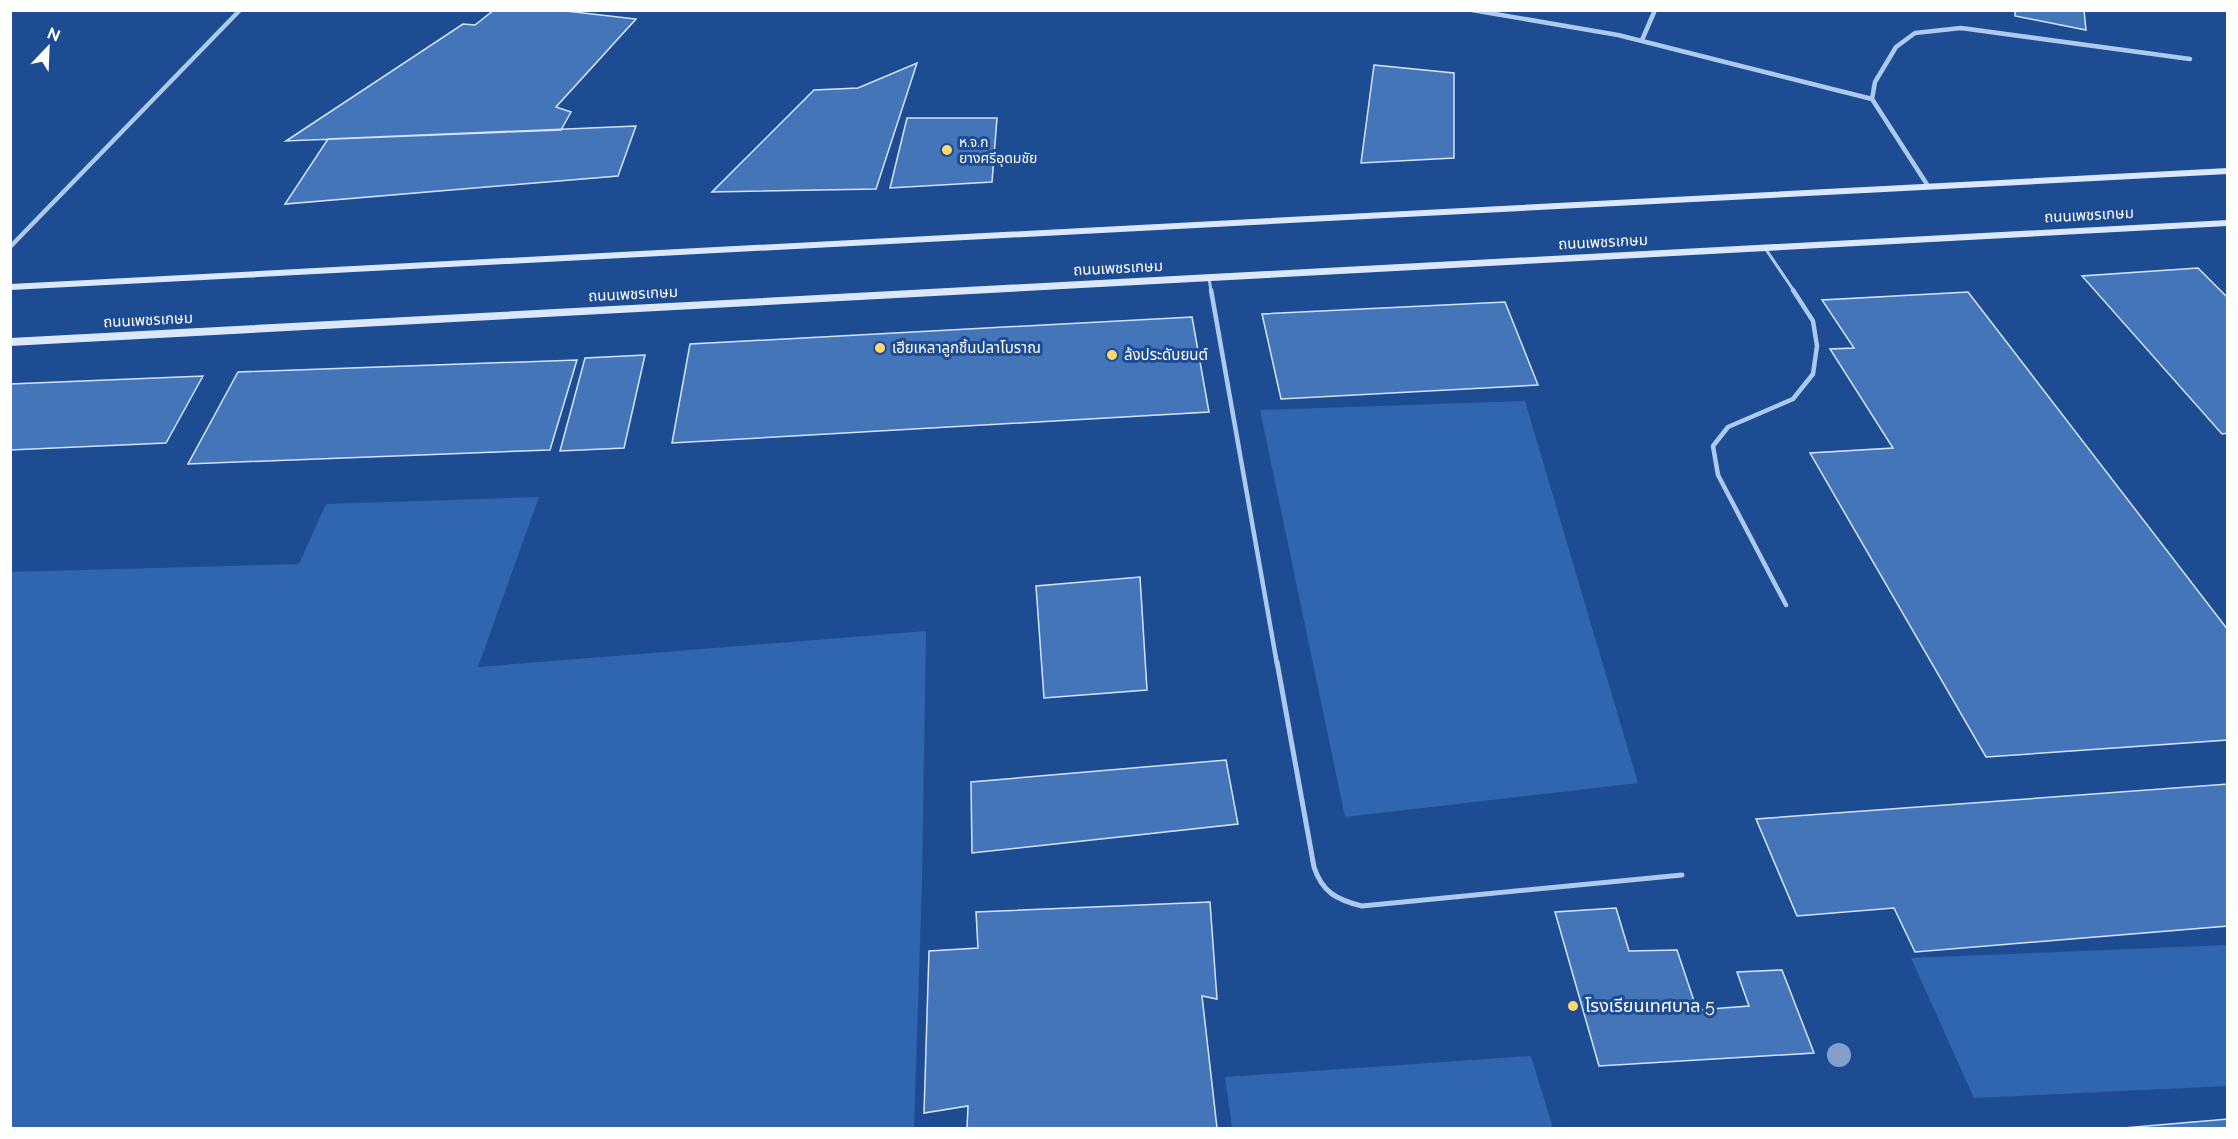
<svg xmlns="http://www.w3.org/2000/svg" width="2238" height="1139" font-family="Raleway,'Noto Sans Thai',sans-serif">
<rect width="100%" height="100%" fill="#1d4c92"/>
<!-- green -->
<path fill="#3065b0" d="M 1525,401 L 1638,783 L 1345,817 L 1260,410 Z
M 539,497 L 478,667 L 926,631 L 922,883 L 914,1128 L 11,1128 L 11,572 L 299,564 L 326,504 Z
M 2227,945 L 2227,1086 L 1974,1098 L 1911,958 Z
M 1531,1056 L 1553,1128 L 1232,1128 L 1225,1077 Z"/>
<!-- building -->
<path fill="#4575b9" stroke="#d4e4fa" stroke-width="1.5" d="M 494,10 L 557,10 L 636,19 L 556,107 L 571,112 L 561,130 L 286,141 L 463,24 L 475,25 Z
M 2015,10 L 2084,10 L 2086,30 L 2015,16 Z
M 917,63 L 876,189 L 712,192 L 814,90 L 858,88 Z
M 1374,65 L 1454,73 L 1454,158 L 1361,163 Z
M 907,118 L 997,118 L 992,182 L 890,188 Z
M 636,126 L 618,176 L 285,204 L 328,139 Z
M 2198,268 L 2228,298 L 2228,433 L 2222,434 L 2082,276 Z
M 1968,292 L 2228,630 L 2228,740 L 1986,757 L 1810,453 L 1893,448 L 1830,349 L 1854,348 L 1822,300 Z
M 1505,302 L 1538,385 L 1281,399 L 1262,314 Z
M 1192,317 L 1209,412 L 672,443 L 690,344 Z
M 645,355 L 624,448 L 560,451 L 585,358 Z
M 577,360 L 550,450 L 188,464 L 238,372 Z
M 203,376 L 166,443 L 10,450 L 10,384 Z
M 1140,577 L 1147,690 L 1044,698 L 1036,586 Z
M 1226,760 L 1238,824 L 972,853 L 971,782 Z
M 2228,784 L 2228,926 L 1915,952 L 1894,908 L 1797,916 L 1756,819 Z
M 1210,902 L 1217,999 L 1202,996 L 1217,1128 L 967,1128 L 968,1106 L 924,1113 L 929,951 L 978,948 L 976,912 Z
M 1616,908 L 1629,951 L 1677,950 L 1697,1010 L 1749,1006 L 1737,972 L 1782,970 L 1814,1053 L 1599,1066 L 1555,912 Z
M 2228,1119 L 2228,1128 L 2123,1128 Z"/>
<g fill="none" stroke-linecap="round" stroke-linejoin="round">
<!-- service-far2 -->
<path stroke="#aec9ee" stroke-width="3" d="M 1765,248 L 1794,291
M 1209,278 L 1211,291"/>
<!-- service-far1 -->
<path stroke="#aec9ee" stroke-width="4.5" d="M 1211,290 L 1277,664
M 1786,605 L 1718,475 L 1713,446 L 1728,427 L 1793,399 L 1813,374 L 1817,346 L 1813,321 L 1793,290"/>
<!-- service -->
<path stroke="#aec9ee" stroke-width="5" d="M 1277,662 L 1314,867 C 1322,892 1337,900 1362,906 L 1682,875"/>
<!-- minor -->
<path stroke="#aec9ee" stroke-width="4.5" d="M 1472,10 L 1618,35 L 1872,99
M 1642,40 L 1655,10
M 1928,186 L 1872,99 L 1875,82 L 1896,47 L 1915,33 L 1961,28 L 2190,59
M 10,247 L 240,10"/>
<!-- secondary -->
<path fill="#dbe7fa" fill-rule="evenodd" d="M 2228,168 L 2228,174 L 10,290 L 10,284 Z
M 2228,220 L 2228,226 L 10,346 L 10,338 Z"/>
</g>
<!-- trees -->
<circle fill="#82a0cb" cx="1839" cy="1055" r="12"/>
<!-- markers -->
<g fill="#fdd96d" stroke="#1d4c92" stroke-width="2">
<circle cx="947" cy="150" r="6"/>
<circle cx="880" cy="348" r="6"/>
<circle cx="1112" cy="355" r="6"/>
<circle cx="1573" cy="1006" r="6"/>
</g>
<g text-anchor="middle" stroke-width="6" stroke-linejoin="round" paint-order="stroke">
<!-- far-poi labels -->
<g font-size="14" fill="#fff" stroke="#1d4c92" text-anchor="start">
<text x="959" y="147">ห.จ.ก<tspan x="959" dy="16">ยางศรีอุดมชัย</tspan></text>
</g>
<!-- street labels -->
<g font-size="15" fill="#fff" stroke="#1d4c92">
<text transform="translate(2089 215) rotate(-3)" y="5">ถนนเพชรเกษม</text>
<text transform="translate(1603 242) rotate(-3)" y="5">ถนนเพชรเกษม</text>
<text transform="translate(1118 268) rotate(-3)" y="5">ถนนเพชรเกษม</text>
<text transform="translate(633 294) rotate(-3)" y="5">ถนนเพชรเกษม</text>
<text transform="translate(148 320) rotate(-3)" y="5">ถนนเพชรเกษม</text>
</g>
<!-- poi labels -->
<g font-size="15" fill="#fff" stroke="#1d4c92" text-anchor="start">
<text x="892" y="353">เฮียเหลาลูกชิ้นปลาโบราณ</text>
<text x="1124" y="360">ล้งประดับยนต์</text>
</g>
<!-- near-poi labels -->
<g font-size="18" fill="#fff" stroke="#1d4c92" text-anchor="start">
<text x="1585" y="1012">โรงเรียนเทศบาล 5</text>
</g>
</g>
<!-- border -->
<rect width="2238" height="1139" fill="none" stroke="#ffffff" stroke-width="24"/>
<!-- north arrow -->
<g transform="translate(48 48) rotate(23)" stroke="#1d4c92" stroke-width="4.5" paint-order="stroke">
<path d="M0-4.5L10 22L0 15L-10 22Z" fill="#ffffff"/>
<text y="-9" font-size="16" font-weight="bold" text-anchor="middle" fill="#ffffff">N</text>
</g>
</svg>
